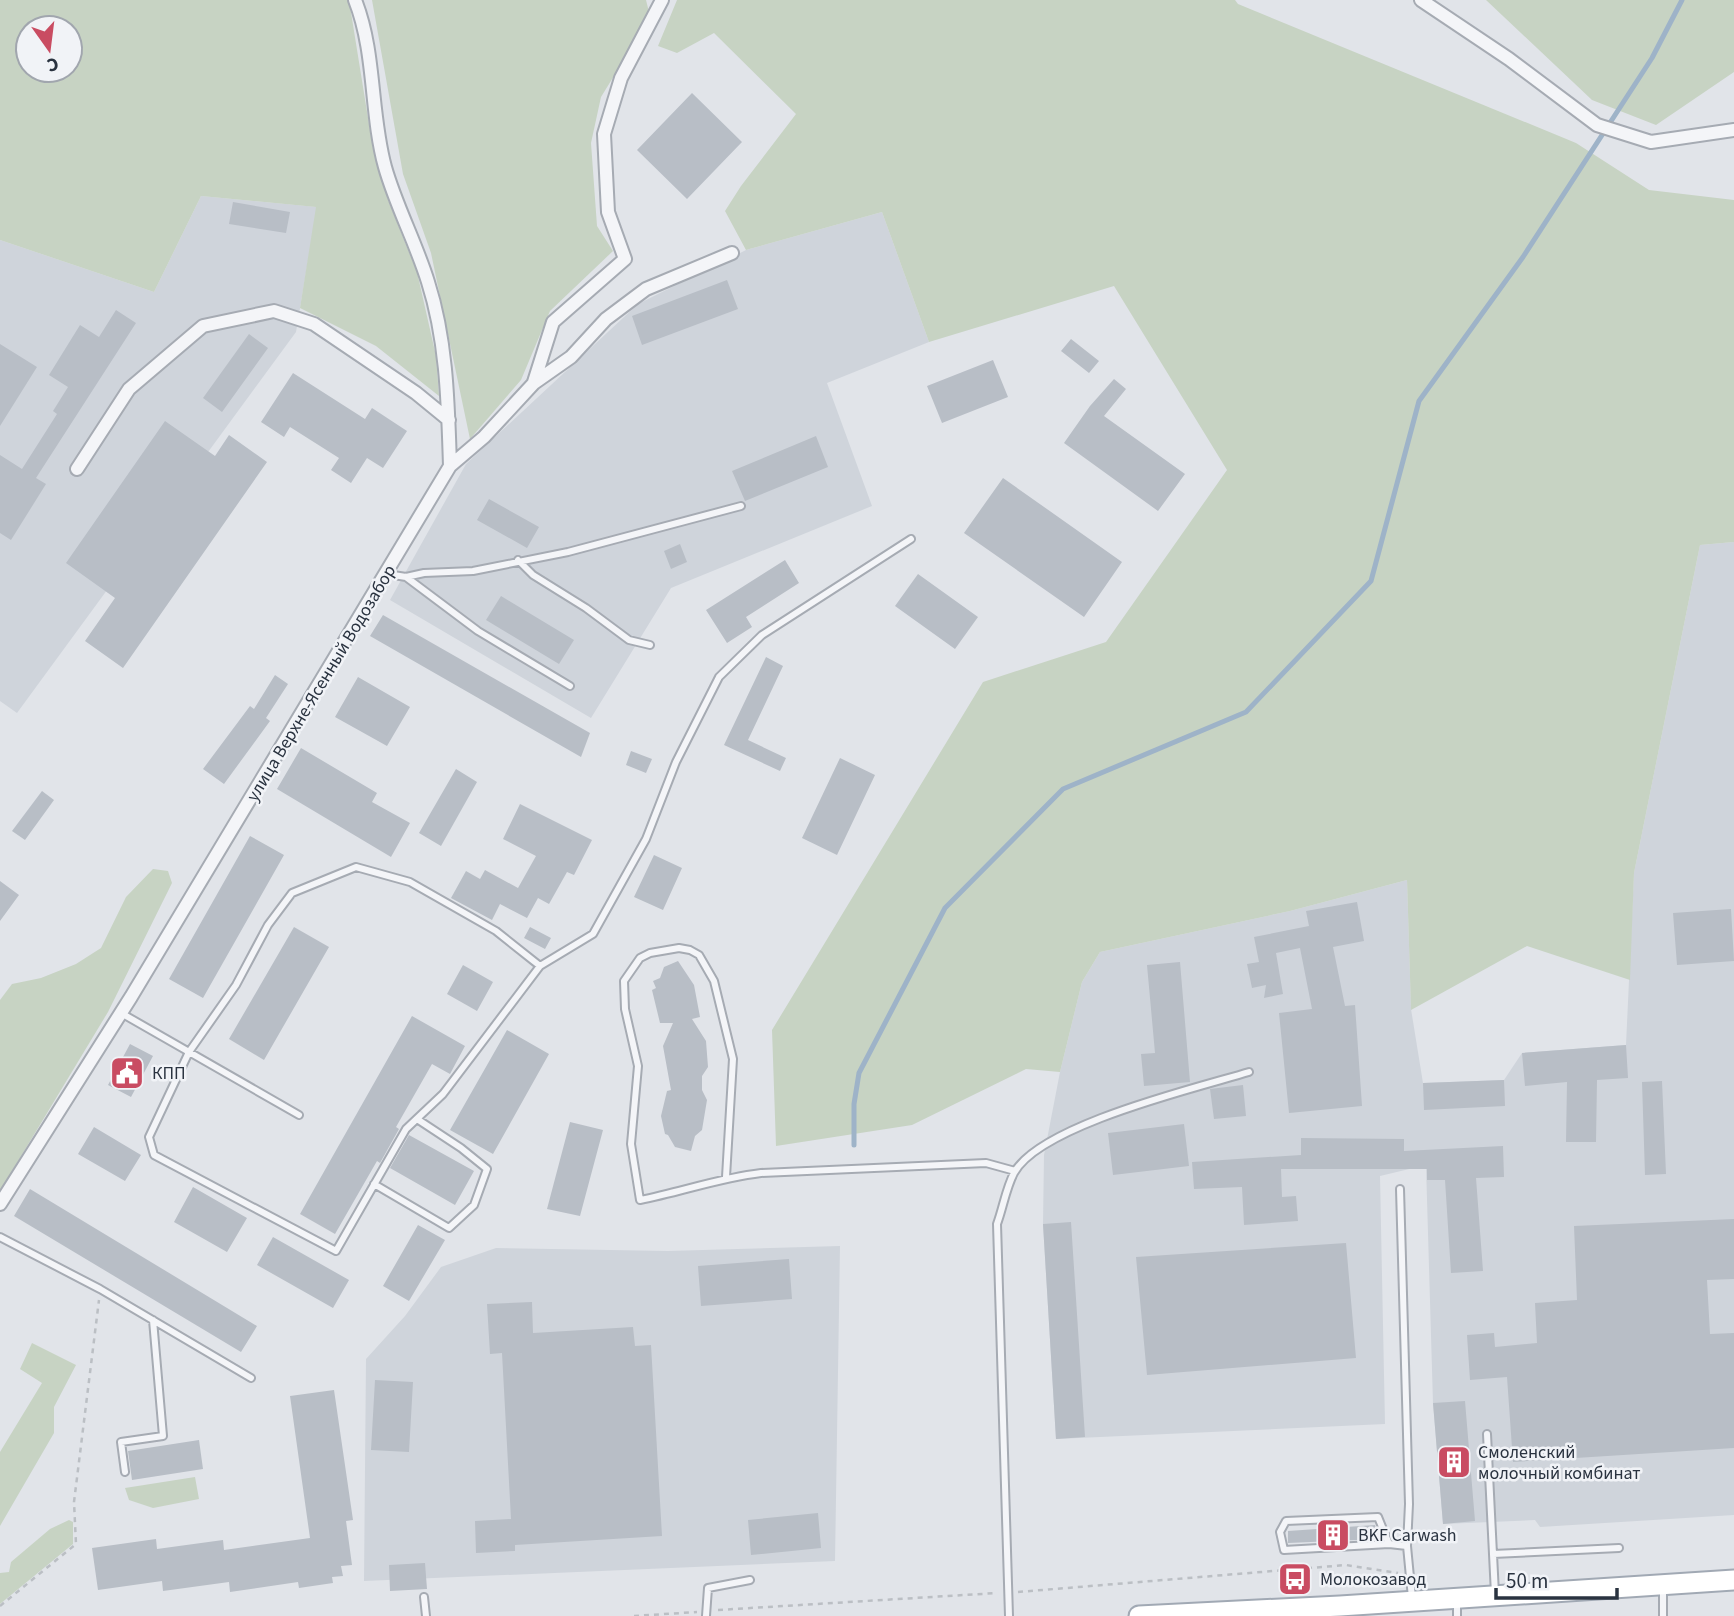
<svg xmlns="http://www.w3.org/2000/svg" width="1734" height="1616" font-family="'Source Sans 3',sans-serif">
<rect width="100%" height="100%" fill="#e1e4e9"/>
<!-- built -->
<path fill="#cfd4db" d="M 201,196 L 317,207 L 296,332 L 17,713 L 0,701 L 0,240 L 154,292 Z
M 882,212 L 929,342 L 827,383 L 872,506 L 671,588 L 591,718 L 390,600 L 466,464 L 638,304 L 746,250 Z
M 1734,542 L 1734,1515 L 1540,1527 L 1535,1520 L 1443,1524 L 1433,1403 L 1426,1165 L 1380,1176 L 1385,1424 L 1056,1439 L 1043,1224 L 1044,1155 L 1060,1072 L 1082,982 L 1100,952 L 1290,911 L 1407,880 L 1411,1009 L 1423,1083 L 1504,1080 L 1522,1053 L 1626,1045 L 1634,873 L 1700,545 Z
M 840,1246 L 835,1561 L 364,1581 L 366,1359 L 405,1316 L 441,1267 L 496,1248 L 668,1251 Z"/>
<!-- green -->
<path fill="#c7d3c3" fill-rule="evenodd" d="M 0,0 L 349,0 L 373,149 L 388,200 L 417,272 L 436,356 L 439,396 L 376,346 L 300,308 L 316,207 L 201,196 L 154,292 L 0,240 ZM 28,28 L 70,28 L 70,70 L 28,70 Z
M 372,0 L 646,0 L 649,12 L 638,37 L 601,97 L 591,143 L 597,226 L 613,251 L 550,311 L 521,380 L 470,439 L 431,253 L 403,174 Z
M 677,0 L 1235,0 L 1238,4 L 1576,143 L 1649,190 L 1734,200 L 1734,542 L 1700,545 L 1634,873 L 1630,980 L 1527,946 L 1411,1010 L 1407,880 L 1290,911 L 1100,952 L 1082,982 L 1060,1072 L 1026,1069 L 912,1125 L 776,1146 L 772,1030 L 983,682 L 1106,642 L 1227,470 L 1114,286 L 929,342 L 882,212 L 746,250 L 725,211 L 741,186 L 796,114 L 714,33 L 677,53 L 658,46 Z
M 1486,0 L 1734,0 L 1734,72 L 1656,125 L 1592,100 Z
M 153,869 L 168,871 L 172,883 L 108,1012 L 0,1191 L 0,1000 L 12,984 L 41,978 L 76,964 L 101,948 L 126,897 Z
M 32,1343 L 76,1365 L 54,1407 L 54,1433 L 0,1526 L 0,1452 L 42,1383 L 20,1369 Z
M 195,1477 L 199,1499 L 153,1508 L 129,1500 L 125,1488 Z
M 69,1520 L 73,1522 L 73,1544 L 0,1604 L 0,1573 L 9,1572 L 11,1562 L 50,1529 Z"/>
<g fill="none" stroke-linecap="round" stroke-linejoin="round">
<!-- stream -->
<path stroke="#9eb3c8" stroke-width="5" d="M 854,1145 L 854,1104 L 859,1073 L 945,908 L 1063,789 L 1246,712 L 1371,581 L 1419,401 L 1523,257 L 1652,58 L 1682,0"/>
</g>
<!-- building -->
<path fill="#b8bec6" d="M 692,93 L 742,142 L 687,199 L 637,150 Z
M 233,202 L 290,212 L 286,233 L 229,224 Z
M 727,280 L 738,309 L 642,345 L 632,316 Z
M 116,310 L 136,323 L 36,478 L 46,484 L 11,540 L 0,533 L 0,455 L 22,469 L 57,414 L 53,411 L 68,387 L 49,375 L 80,325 L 99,337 Z
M 249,334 L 268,348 L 222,412 L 203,398 Z
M 1071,339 L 1099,361 L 1089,373 L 1061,351 Z
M 0,344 L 37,367 L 0,426 Z
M 993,360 L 1008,397 L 942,423 L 927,386 Z
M 293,373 L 365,419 L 372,408 L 407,431 L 383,468 L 367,458 L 351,483 L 331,470 L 339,458 L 290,427 L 284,437 L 261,422 Z
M 1114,379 L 1126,389 L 1104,416 L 1185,474 L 1158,511 L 1064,443 L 1090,406 Z
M 165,421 L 215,456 L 229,435 L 267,462 L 123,668 L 85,641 L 115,598 L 66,563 Z
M 816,436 L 828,467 L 745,501 L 732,471 Z
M 1003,478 L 1122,562 L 1084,617 L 964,533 Z
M 489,499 L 539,527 L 527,548 L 477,520 Z
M 680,544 L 687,562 L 671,569 L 664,551 Z
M 785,560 L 799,583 L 746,617 L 752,627 L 727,643 L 706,610 Z
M 918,574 L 978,617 L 955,649 L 895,606 Z
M 501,596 L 574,640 L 559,664 L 486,620 Z
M 383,615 L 590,733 L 581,757 L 370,636 Z
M 766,657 L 783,666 L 748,740 L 786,758 L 780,771 L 724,745 Z
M 275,675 L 288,684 L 266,718 L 270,721 L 224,784 L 203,769 L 250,706 L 254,709 Z
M 358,677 L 410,707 L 387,746 L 335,717 Z
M 301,748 L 377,793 L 372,802 L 410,823 L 391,857 L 277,789 Z
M 631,751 L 652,759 L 646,773 L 626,765 Z
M 840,758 L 875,775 L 837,855 L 802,838 Z
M 456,769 L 477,782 L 441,846 L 419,833 Z
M 42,791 L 54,800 L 25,840 L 12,831 Z
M 520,804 L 592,840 L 574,875 L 567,872 L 549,904 L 538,898 L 527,918 L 500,904 L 492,920 L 451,898 L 466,871 L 480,879 L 485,870 L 518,888 L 536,856 L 503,839 Z
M 250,836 L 284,855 L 203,998 L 169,979 Z
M 654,855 L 682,868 L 663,910 L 634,897 Z
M 0,881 L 19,895 L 0,921 Z
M 1357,902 L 1364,941 L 1333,947 L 1345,1006 L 1355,1005 L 1362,1106 L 1289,1113 L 1279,1013 L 1312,1009 L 1300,948 L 1276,953 L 1283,994 L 1264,998 L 1266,985 L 1252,988 L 1247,964 L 1259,962 L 1254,937 L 1309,926 L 1306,911 Z
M 1731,909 L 1734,961 L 1677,965 L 1673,913 Z
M 294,927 L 329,947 L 264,1060 L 229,1039 Z
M 530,927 L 551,938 L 545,949 L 524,938 Z
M 678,961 L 694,985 L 700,1017 L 692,1019 L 706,1041 L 708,1067 L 702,1076 L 702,1090 L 707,1100 L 702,1130 L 695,1136 L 691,1151 L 675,1147 L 668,1135 L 665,1134 L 661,1116 L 667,1091 L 671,1090 L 663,1046 L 673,1023 L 660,1023 L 652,990 L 656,988 L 653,981 L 660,978 L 664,967 Z
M 1180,962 L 1190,1082 L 1144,1086 L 1141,1054 L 1155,1053 L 1147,965 Z
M 463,965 L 493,982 L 477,1011 L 447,994 Z
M 412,1016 L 465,1046 L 450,1074 L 432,1064 L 396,1127 L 399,1129 L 380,1163 L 377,1161 L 335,1234 L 300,1214 Z
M 507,1030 L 549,1054 L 493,1154 L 450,1130 Z
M 130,1044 L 153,1056 L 131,1097 L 108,1085 Z
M 1626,1045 L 1628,1078 L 1597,1080 L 1596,1142 L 1566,1142 L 1567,1082 L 1525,1086 L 1522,1053 Z
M 1504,1080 L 1505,1106 L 1424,1110 L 1423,1083 Z
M 1662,1081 L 1666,1174 L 1645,1175 L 1642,1082 Z
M 1243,1085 L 1246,1116 L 1214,1119 L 1210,1089 Z
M 570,1122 L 603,1130 L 580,1216 L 547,1209 Z
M 1184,1124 L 1189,1166 L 1113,1175 L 1108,1133 Z
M 94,1127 L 141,1155 L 125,1181 L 78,1154 Z
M 409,1135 L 474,1171 L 455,1205 L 390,1168 Z
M 1301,1138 L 1404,1139 L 1404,1151 L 1503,1146 L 1504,1177 L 1476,1178 L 1483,1271 L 1451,1273 L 1445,1180 L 1427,1180 L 1427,1169 L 1281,1169 L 1282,1197 L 1296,1196 L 1298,1221 L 1244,1225 L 1242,1187 L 1194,1189 L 1192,1162 L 1301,1155 Z
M 193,1187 L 247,1218 L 227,1252 L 174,1222 Z
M 30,1189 L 257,1326 L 241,1352 L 14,1216 Z
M 1734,1219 L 1734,1279 L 1707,1280 L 1710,1334 L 1734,1333 L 1734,1448 L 1513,1462 L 1507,1377 L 1470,1380 L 1467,1335 L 1494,1333 L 1495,1347 L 1537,1343 L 1535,1303 L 1577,1300 L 1574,1226 Z
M 1071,1222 L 1085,1437 L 1056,1439 L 1043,1224 Z
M 418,1225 L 445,1240 L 409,1301 L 383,1286 Z
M 273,1237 L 349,1280 L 333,1308 L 257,1265 Z
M 1346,1243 L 1356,1358 L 1147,1375 L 1136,1257 Z
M 789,1259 L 792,1299 L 701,1306 L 698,1266 Z
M 532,1302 L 533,1333 L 633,1327 L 635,1346 L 651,1345 L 662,1536 L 515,1545 L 515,1551 L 476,1553 L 475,1521 L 511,1519 L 502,1353 L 490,1354 L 487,1304 Z
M 375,1380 L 413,1382 L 409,1452 L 371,1450 Z
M 334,1390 L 353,1520 L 346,1521 L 352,1565 L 341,1566 L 343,1576 L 332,1577 L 333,1583 L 299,1588 L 298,1582 L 230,1592 L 229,1582 L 163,1591 L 162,1581 L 98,1590 L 92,1548 L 156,1539 L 157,1549 L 223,1540 L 224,1550 L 310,1538 L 290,1396 Z
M 1465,1401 L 1475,1521 L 1443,1524 L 1433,1403 Z
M 199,1440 L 203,1469 L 132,1480 L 128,1451 Z
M 818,1513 L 821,1548 L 751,1555 L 748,1520 Z
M 1375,1525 L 1379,1539 L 1288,1543 L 1288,1531 Z
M 425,1563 L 427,1589 L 390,1591 L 389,1565 Z"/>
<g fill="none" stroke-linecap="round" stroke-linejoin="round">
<!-- lane casing -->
<g stroke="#a6abb3" stroke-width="10">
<path id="lane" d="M 518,560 L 533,575 L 586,608 L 629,640 L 650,645
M 387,574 L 406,577 L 424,573 L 473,571 L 568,552 L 741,506
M 406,577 L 478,631 L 570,686
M 540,966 L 496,931 L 410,882 L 356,867 L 292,893 L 268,925 L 236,985 L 189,1052 L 149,1137 L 154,1155 L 336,1251 L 406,1129 L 443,1094 L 540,966 L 593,934 L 646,839 L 676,762 L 719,677 L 762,635 L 911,539
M 121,1013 L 299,1115
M 726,1177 L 733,1059 L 714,981 L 699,955 L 690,950 L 679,948 L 650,953 L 640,958 L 624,981 L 625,1009 L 638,1066 L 631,1144 L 640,1200 C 681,1192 719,1178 761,1173 L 986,1163 L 1015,1171
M 374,1184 L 449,1228 L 474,1205 L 487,1169 L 461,1148 L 417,1119
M 1400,1189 L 1409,1504 L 1407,1546
M 0,1237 L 100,1289 L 251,1378
M 1487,1434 L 1495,1594
M 125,1472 L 121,1442 L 163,1436 L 153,1320
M 1389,1544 L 1284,1550 L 1280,1532 L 1286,1521 L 1378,1517 L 1389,1544 L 1407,1546 L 1412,1598
M 1493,1554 L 1619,1548
M 424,1597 L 426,1616
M 1457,1600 L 1457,1616
M 706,1616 L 708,1588 L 750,1580
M 1009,1616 L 997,1224 C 1003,1208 1006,1188 1014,1173 C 1040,1125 1196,1088 1249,1072
M 1663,1616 L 1663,1586"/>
</g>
<!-- street casing -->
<g stroke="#a6abb3" stroke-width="16">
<path id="street" d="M 355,0 C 376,53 370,113 385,167 C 396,206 416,243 428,282 C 447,341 448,405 450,466
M 1421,0 L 1509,59 L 1597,125 L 1651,142 L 1734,130
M 534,382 L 553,322 L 625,259 L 608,212 L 604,134 L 621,78 L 662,0
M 77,469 L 129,389 L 203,326 L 274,311 L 314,324 L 416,393 L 449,420
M 0,1204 L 131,997 L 450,466 L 484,437 L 534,383 L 571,357 L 606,319 L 646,289 L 732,253"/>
</g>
<!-- primary casing -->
<g stroke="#a1a9b4" stroke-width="23">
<path id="primary" d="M 1139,1616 L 1340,1606 L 1734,1580"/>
</g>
<!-- path -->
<path stroke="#bbbfc4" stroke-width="2.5" stroke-dasharray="5 5" stroke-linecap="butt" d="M 1018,1592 L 1346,1565 L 1398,1573
M 0,1606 L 76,1544 L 74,1502 L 99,1300
M 718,1610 L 997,1593
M 634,1616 L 697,1612"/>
<!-- lane -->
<use href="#lane" stroke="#f4f5f8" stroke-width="6"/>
<!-- street -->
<use href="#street" stroke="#f4f5f8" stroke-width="12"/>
<!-- primary -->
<use href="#primary" stroke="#fff" stroke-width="19"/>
</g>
<!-- icons -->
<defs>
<g id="civic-square" transform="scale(1.75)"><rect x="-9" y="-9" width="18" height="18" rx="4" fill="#c94c62" stroke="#f1f3f7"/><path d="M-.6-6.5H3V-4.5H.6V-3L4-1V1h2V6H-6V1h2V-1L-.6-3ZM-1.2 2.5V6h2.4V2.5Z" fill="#fff"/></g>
<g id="building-square" transform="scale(1.75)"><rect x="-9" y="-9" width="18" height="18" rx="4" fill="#c94c62" stroke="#f1f3f7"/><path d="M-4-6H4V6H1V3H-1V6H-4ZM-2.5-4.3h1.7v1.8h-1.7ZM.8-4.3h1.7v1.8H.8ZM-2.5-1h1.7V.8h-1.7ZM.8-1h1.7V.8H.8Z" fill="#fff"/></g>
<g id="bus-square" transform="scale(1.75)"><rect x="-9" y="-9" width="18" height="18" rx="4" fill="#c94c62" stroke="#f1f3f7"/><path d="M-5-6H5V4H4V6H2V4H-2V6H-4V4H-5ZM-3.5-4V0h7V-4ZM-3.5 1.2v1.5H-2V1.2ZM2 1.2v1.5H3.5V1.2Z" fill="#fff"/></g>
</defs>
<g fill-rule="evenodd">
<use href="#civic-square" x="127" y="1073"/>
<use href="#building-square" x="1454" y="1462"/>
<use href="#building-square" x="1333" y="1535"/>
<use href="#bus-square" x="1295" y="1579"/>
</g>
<g text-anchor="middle" stroke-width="5" stroke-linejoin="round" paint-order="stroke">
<!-- street labels -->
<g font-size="18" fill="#2a3340" stroke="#f1f3f7">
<text transform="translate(321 683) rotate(-59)" y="6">улица Верхне-Ясенный Водозабор</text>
</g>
<!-- poi labels -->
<g font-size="18" fill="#2a3340" stroke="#f1f3f7" text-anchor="start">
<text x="152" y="1079">КПП</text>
<text x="1478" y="1458">Смоленский<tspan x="1478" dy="21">молочный комбинат</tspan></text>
<text x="1358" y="1541">BKF Carwash</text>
<text x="1320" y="1585">Молокозавод</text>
</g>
</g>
<!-- north arrow -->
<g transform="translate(49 49) rotate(166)"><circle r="33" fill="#f1f3f7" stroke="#a1a6ae" stroke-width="2"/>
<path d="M0-5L12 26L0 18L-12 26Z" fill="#c94c62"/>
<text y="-10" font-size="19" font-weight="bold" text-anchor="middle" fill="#2a3340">С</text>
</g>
<!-- scale -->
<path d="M1496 1588v10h121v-10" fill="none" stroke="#2a3340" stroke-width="3.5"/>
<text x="1506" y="1588" font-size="21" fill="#2a3340" stroke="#f1f3f7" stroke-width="5" paint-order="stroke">50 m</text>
</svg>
